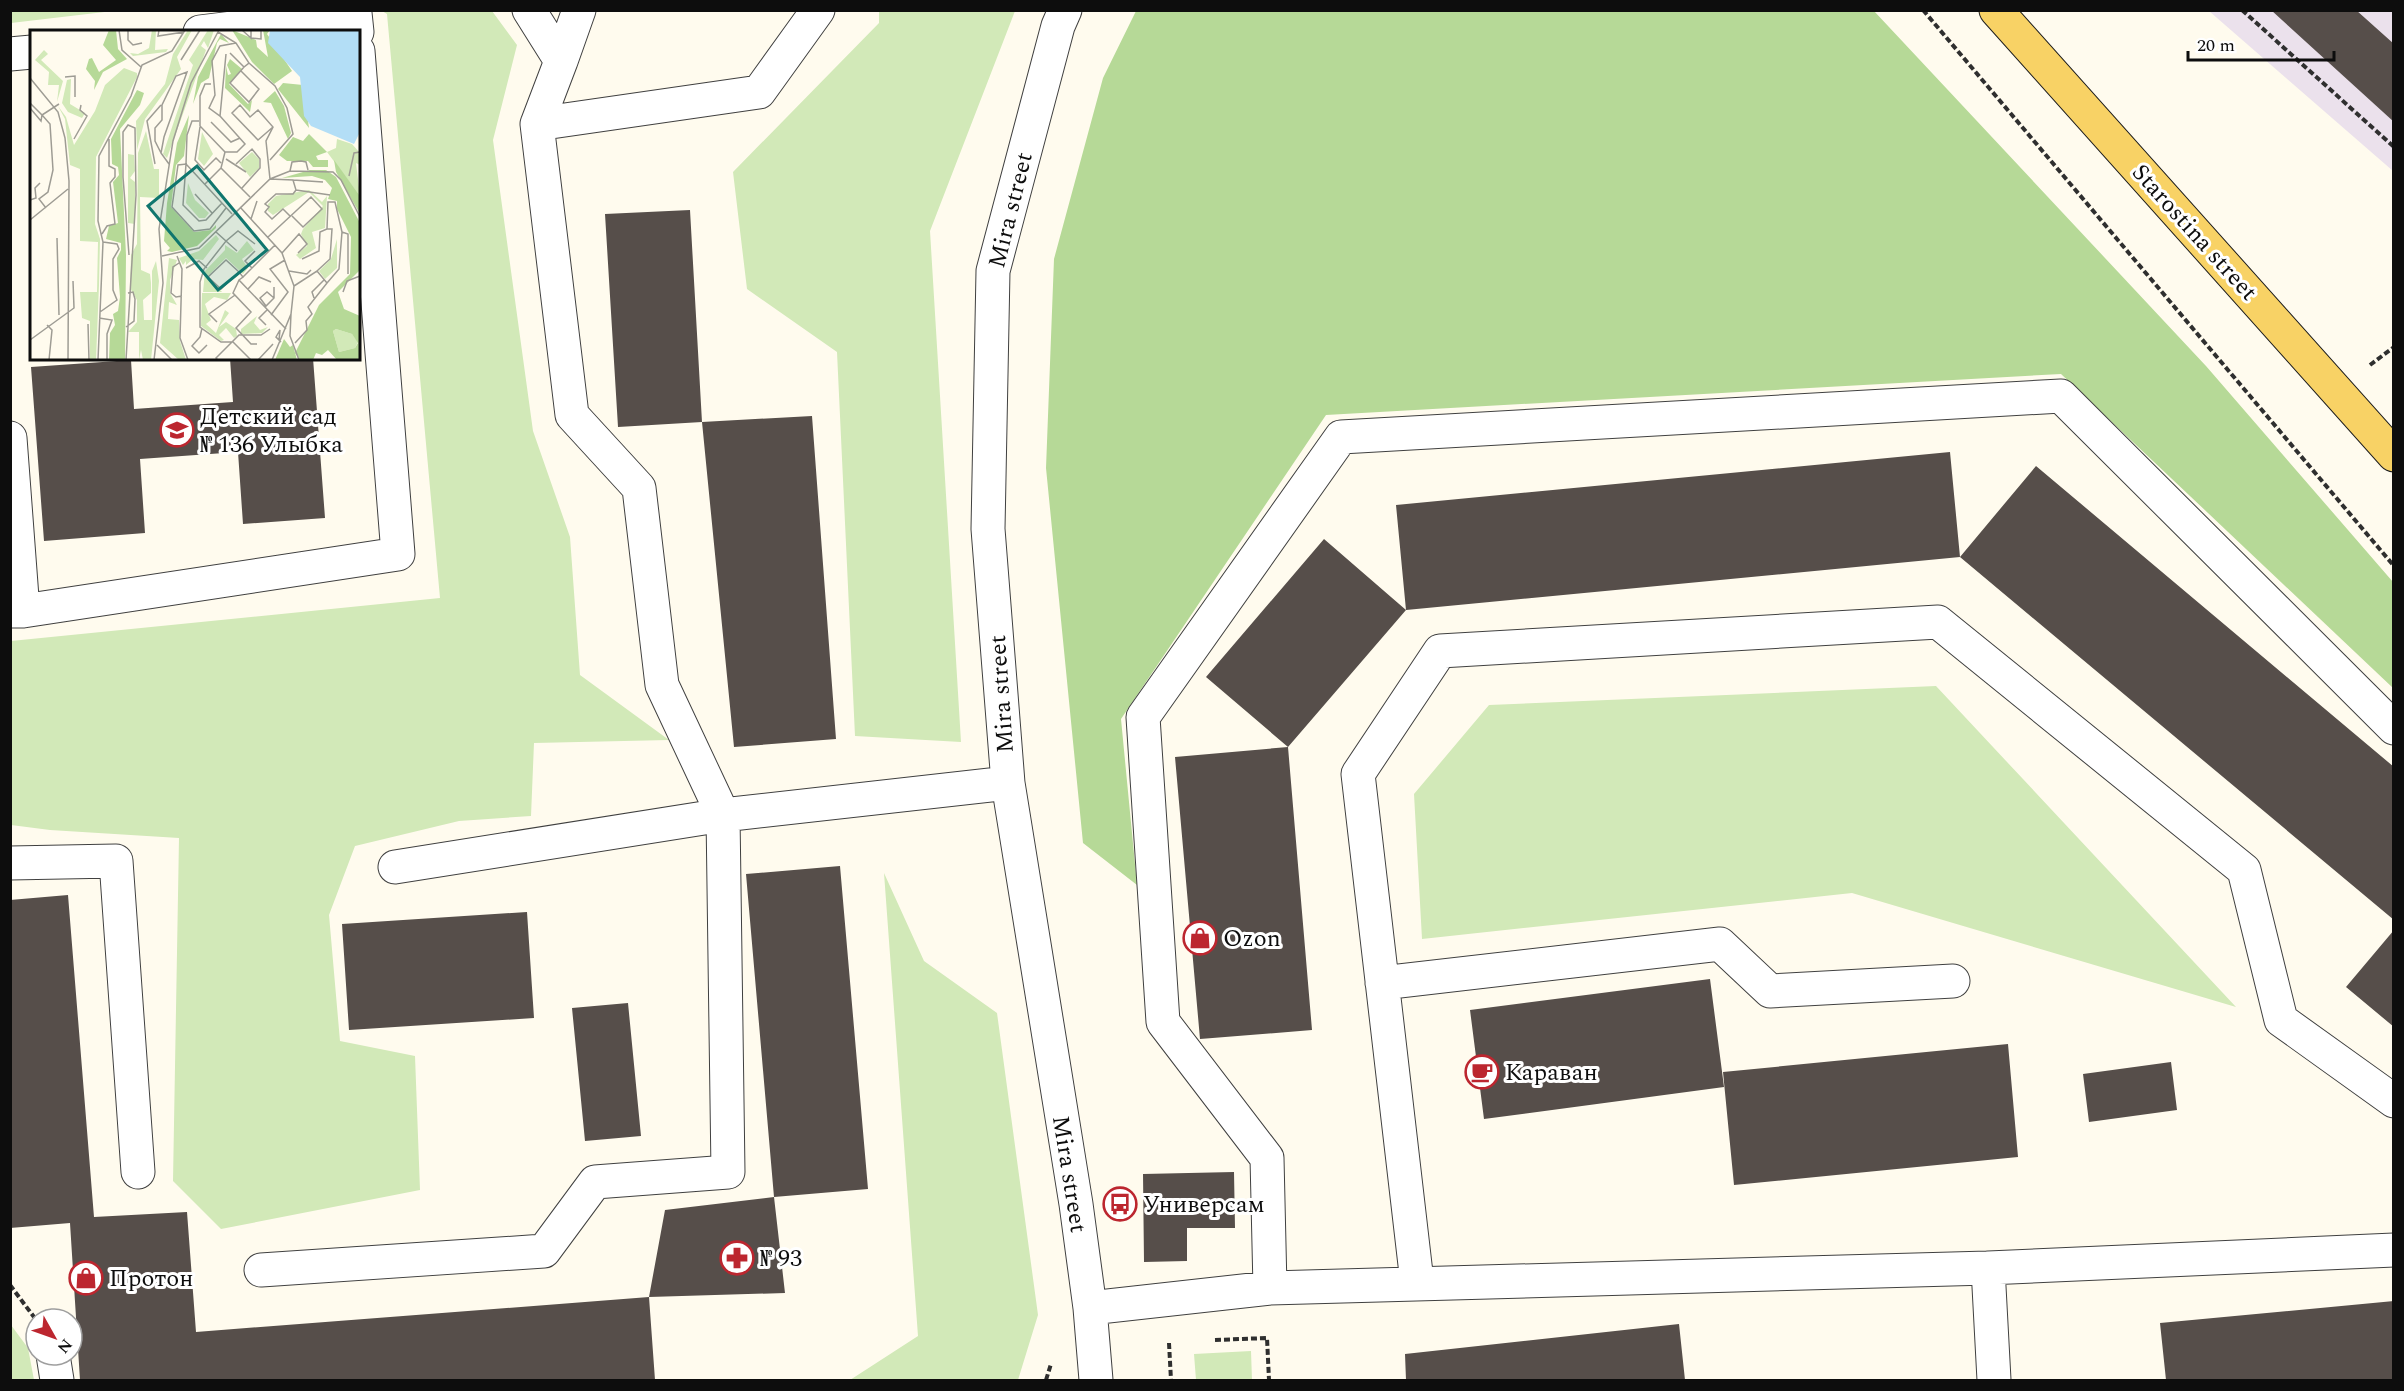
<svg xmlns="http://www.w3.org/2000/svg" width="2404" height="1391" font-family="Spectral,serif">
<rect width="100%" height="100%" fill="#fffbee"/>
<!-- industrial -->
<path fill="#ebe1ec" d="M 2209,11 L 2393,11 L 2393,171 Z"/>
<!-- green -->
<path fill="#d2e9b8" d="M 11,10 L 113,10 L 113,11 L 11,23 Z
M 382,11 L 492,11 L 517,45 L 493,140 L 533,431 L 570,537 L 580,675 L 669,740 L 534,743 L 531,816 L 459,821 L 355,846 L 329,915 L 340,1041 L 415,1056 L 420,1190 L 221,1229 L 173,1181 L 179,838 L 50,830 L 11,825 L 11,641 L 440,598 L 387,14 Z
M 879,11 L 1015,11 L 930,231 L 961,742 L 855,736 L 837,352 L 747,289 L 733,172 L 879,23 Z
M 1936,686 L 2236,1007 L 1852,893 L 1422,939 L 1414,794 L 1489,705 Z
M 884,873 L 924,961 L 997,1013 L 1038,1315 L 1018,1380 L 850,1380 L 918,1336 Z
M 11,1325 L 28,1348 L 34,1380 L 11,1380 Z
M 1251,1351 L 1252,1380 L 1196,1380 L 1194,1354 Z"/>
<!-- forest -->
<path fill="#b6d997" d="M 1136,11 L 1874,11 L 2206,366 L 2393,582 L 2393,688 L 2061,374 L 1326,415 L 1121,719 L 1137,885 L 1083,843 L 1046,468 L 1054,259 L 1103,78 Z"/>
<!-- building -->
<path fill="#564e4a" d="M 2271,10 L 2356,10 L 2394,44 L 2394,122 Z
M 690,210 L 702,422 L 618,427 L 605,214 Z
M 230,358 L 313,358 L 325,518 L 243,524 L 238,452 L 140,459 L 145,533 L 44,541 L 31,367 L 131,360 L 134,409 L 233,402 Z
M 812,416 L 836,739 L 734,747 L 702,422 Z
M 1950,452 L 1960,557 L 1406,610 L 1396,505 Z
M 2036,466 L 2394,767 L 2394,920 L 1960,557 Z
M 1324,539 L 1406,610 L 1288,747 L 1206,677 Z
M 1288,747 L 1312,1030 L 1200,1039 L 1175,757 Z
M 840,866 L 868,1189 L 774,1197 L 746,874 Z
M 68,895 L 94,1217 L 187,1212 L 196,1332 L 649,1297 L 655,1380 L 80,1380 L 70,1223 L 10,1228 L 10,900 Z
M 527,912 L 534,1018 L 349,1030 L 342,924 Z
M 2394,930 L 2394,1027 L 2346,987 Z
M 1710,979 L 1724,1087 L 1484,1119 L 1470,1010 Z
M 628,1003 L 641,1136 L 585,1141 L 572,1008 Z
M 2008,1044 L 2018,1157 L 1734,1185 L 1723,1072 Z
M 2171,1062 L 2177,1110 L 2089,1122 L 2083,1074 Z
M 1234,1172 L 1235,1228 L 1187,1228 L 1187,1261 L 1144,1262 L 1143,1174 Z
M 774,1197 L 785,1293 L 649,1297 L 665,1210 Z
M 2394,1301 L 2394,1380 L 2166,1380 L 2160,1323 Z
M 1679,1324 L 1685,1380 L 1406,1380 L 1405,1354 Z"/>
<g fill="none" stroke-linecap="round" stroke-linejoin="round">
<!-- minor casing -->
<g stroke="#404040" stroke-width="35">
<path id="minor" d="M 1065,10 L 1058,26 L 993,271 L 988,529 L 1008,783 L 1076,1204 L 1090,1308 L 1096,1380
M 200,32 L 355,13 L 357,32
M 10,54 L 32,52
M 561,61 L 579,10
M 537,124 L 759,92 L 818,10
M 10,438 L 23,611
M 10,611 L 23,611 L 398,554 L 358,51
M 10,863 L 116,861 L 138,1172
M 395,867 L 723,815 L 662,685 L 639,488 L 572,415 L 537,124 L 561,61 L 529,10
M 1382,983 L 1720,944 L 1770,991 L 1953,981
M 1988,1268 L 1994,1380
M 261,1270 L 544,1251 L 595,1182 L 728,1172 L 723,815 L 1008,783
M 1417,1282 L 1358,774 L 1440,651 L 1938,622 L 2244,870 L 2281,1020 L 2394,1101
M 1270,1288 L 1267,1158 L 1163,1022 L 1143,717 L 1341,437 L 2061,396 L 2394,728
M 1090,1308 L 1270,1288 L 1988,1268 L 2394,1250
M 53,1355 L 57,1380"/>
</g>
<!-- major casing -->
<g stroke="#1e1e1e" stroke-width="35">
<path id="major" d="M 1996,10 L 2394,455"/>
</g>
<!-- path -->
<path stroke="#2f2f2f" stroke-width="4" stroke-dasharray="6 3" stroke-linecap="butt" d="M 1923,10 L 2394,566
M 2242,10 L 2394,147
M 2370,365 L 2394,347
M 10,1285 L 34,1317
M 1215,1340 L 1267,1338 L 1269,1380
M 1169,1343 L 1171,1380
M 1046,1380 L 1051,1364"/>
<!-- minor -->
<use href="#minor" stroke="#fff" stroke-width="33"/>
<!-- major -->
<use href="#major" stroke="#f8d265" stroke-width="33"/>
</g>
<!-- icons -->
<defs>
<g id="school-ring" transform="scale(1.725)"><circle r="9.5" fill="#fff" stroke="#bc262f" stroke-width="1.5"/><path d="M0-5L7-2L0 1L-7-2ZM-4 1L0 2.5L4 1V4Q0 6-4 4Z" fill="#bc262f"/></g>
<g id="shop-ring" transform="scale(1.725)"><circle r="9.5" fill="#fff" stroke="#bc262f" stroke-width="1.5"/><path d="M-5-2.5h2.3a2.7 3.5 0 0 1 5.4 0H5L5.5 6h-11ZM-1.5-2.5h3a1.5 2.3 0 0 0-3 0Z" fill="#bc262f"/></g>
<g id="cafe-ring" transform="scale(1.725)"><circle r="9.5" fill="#fff" stroke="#bc262f" stroke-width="1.5"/><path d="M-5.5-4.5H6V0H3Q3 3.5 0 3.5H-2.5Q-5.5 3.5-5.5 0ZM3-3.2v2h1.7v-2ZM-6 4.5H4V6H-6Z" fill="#bc262f"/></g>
<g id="bus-ring" transform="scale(1.725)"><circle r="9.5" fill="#fff" stroke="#bc262f" stroke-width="1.5"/><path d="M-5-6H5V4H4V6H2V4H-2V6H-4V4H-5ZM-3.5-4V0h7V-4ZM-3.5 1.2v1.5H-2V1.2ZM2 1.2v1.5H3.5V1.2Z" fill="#bc262f"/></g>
<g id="pharmacy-ring" transform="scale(1.725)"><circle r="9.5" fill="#fff" stroke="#bc262f" stroke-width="1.5"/><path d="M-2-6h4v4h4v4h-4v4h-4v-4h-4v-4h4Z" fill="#bc262f"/></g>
</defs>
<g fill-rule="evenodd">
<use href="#school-ring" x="177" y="430"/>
<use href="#shop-ring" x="1200" y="938"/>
<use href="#cafe-ring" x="1482" y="1072"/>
<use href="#bus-ring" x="1120" y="1204"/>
<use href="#pharmacy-ring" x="737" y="1258"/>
<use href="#shop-ring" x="86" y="1278"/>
</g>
<g text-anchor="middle" stroke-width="6" stroke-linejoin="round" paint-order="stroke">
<!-- street labels -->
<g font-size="24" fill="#0d0d0d" stroke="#fff">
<text transform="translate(1010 210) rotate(-76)" y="8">Mira street</text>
<text transform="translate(2195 232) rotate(48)" y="8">Starostina street</text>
<text transform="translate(1001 694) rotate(-94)" y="8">Mira street</text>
<text transform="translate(1070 1174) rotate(81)" y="8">Mira street</text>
</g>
<!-- poi labels -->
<g font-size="24" fill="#0d0d0d" stroke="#fff" text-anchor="start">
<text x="200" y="424">Детский сад<tspan x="200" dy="28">№ 136 Улыбка</tspan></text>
<text x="1223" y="946">Ozon</text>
<text x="1505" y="1080">Караван</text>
<text x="1143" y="1212">Универсам</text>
<text x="760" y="1266">№ 93</text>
<text x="109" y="1286">Протон</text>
</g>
</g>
<!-- overview -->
<g transform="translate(30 30)">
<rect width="330" height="330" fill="#fffbee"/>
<path d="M 122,0 L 126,0 L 125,20 L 138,19 L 136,22 L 103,26 L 100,23 L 108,24 L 119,18 ZM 158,0 L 162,0 L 147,27 L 151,39 L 115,89 L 107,120 L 106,91 L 135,54 L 143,24 ZM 178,0 L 184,0 L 178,18 L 174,11 L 171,16 L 176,20 L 137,128 L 133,124 L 163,35 L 159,30 ZM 14,20 L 18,24 L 11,30 L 33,51 L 27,72 L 29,55 L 18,55 L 19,42 L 5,30 ZM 94,38 L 107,43 L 107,47 L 66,127 L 65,194 L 70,209 L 69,255 L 66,330 L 60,330 L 60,291 L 52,288 L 50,262 L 67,262 L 68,212 L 50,211 L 50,139 L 40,135 L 35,89 L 28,76 L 36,87 L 44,115 L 65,81 L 75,55 ZM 41,49 L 40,74 L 55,83 L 52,88 L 38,82 L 32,73 L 37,50 ZM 116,101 L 124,139 L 129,139 L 129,168 L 110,167 L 111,240 L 120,244 L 121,253 L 121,263 L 113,270 L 114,290 L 122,290 L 122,241 L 126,231 L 129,251 L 121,330 L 113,330 L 111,320 L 109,330 L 109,302 L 98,302 L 107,292 L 107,270 L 100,258 L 101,225 L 107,214 L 108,123 ZM 172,102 L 183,124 L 174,136 L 168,129 ZM 307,109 L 322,114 L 330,123 L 330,135 L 326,133 L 330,166 L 297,122 L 306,118 ZM 222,122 L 229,129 L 229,138 L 220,147 L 209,133 ZM 98,124 L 104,125 L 105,141 L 100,148 L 105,152 L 105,194 L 98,193 ZM 158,153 L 165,170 L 179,183 L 175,188 L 169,188 L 156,173 ZM 279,160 L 292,172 L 297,166 L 295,198 L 282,202 L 286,218 L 270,229 L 266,225 L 277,216 L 271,204 L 273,199 L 293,176 L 279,162 L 243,185 L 238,181 L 238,174 L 246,166 ZM 186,205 L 189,209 L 173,230 L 163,229 L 156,235 L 156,231 L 153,235 L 149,228 L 169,221 ZM 307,209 L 307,238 L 295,249 L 289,241 L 301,229 ZM 217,211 L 224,220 L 212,229 L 218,238 L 213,244 L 196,228 L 178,246 L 192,262 L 173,262 L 175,241 L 195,220 L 195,215 L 207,223 ZM 139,228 L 147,230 L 140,250 L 140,263 L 147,275 L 139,272 L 138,289 L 149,290 L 150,311 L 156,330 L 149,330 L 130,313 ZM 172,263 L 201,263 L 197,270 L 184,267 L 175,274 L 181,290 L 176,294 L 186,303 L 195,280 L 199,283 L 189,297 L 196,292 L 206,299 L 207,306 L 204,308 L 196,298 L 189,305 L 194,310 L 191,311 L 171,296 ZM 227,286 L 224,293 L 230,300 L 238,297 L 232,303 L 211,304 L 211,299 ZM 306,299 L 322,304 L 328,312 L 325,318 L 309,322 L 303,301 Z" fill="#d2e9b8"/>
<path d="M 79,0 L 86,0 L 88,19 L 97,29 L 73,42 L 64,60 L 65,51 L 56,39 L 59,29 L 62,28 L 69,42 L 86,30 L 73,15 ZM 202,0 L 226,10 L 227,17 L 238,27 L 233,0 L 240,0 L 237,4 L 262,41 L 244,54 L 222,32 ZM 191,4 L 199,13 L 190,9 L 187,13 L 179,48 L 171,53 L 163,74 L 168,47 ZM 200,29 L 212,39 L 199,54 L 218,74 L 222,70 L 220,82 L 195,58 L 196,36 L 198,45 L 201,44 L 197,35 ZM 253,53 L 273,55 L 279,98 L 248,59 ZM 107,60 L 114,63 L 110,75 L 90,99 L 96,225 L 95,330 L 79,330 L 80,303 L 85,295 L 83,284 L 88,281 L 90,267 L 87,228 L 91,220 L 91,213 L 76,209 L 79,196 L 88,193 L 83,152 L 89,145 L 88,137 L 82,134 L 81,109 ZM 245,61 L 254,76 L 261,103 L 258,109 L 241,73 L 233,72 ZM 159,85 L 154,126 L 146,135 L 141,177 L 164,202 L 181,200 L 186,195 L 186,198 L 167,216 L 142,222 L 137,221 L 140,218 L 134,211 L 137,173 L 147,113 ZM 279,104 L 297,122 L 286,126 L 288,130 L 298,130 L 298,137 L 283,137 L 278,131 L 257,131 L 249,125 L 263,107 L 273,111 ZM 304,130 L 330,166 L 330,184 L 306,142 ZM 280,140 L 296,140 L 306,147 L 330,193 L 330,240 L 308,262 L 314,279 L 330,286 L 330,330 L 307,330 L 298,320 L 292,325 L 286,323 L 283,330 L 270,330 L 265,323 L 289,275 L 320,244 L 321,207 L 307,179 L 307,171 L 298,169 L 302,158 L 295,150 L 282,146 L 252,148 ZM 306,299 L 322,304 L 328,313 L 325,318 L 309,322 L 303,301 ZM 254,309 L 260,317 L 263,315 L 267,330 L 245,330 Z" fill="#b6d997" fill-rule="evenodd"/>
<path d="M 240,0 L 330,0 L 330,102 L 324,114 L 281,96 L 274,86 L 270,47 L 238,13 Z" fill="#b3def6"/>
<path fill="none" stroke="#9e9c94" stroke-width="1.5" d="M 89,0 L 92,20 L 111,37M 98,0 L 98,10 L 103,15 L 112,13M 129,0 L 128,6 L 154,2M 212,0 L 221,8 L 221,0M 188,2 L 206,13 L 219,33 L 214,37 L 200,23M 221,8 L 231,9 L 231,0M 196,24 L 190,86 L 179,78 L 185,65 L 182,31 L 190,16 L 206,13M 151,30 L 170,0M 219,33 L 245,56 L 257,78 L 263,104 L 240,130M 211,41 L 229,59 L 219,72 L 200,53 L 214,37M 35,47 L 45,46 L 45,67M 0,48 L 28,82 L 35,108 L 39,151 L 38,330M 181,54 L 175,54 L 170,66 L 170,96 L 195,122 L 207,122 L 215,114 L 190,86M 0,73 L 12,85 L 11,91 L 0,78M 169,91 L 162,91 L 157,105 L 156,134 L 202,184M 181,92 L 201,112 L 210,108M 170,97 L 165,130 L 174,140 L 186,128 L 191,133M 243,97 L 228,110 L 202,83 L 210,75 L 220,87 L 228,80 L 243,97 L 236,111 L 240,149 L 263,150 L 266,160 L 263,164 L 246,164 L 235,174 L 239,177 L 235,182 L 242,189 L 253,179 L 260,186M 44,109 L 57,86 L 50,80 L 51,75M 195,122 L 191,138 L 220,167M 131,123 L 125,111 L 125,98 L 132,90 L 132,75 L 146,46 L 157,42 L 134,107 L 131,123 L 139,134M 196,129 L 216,142M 125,134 L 117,91 L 131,75M 206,134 L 222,119 L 230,129 L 230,138 L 212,158M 260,141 L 262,132 L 271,131 L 276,132 L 278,140M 319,146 L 324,123 L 330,122M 263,150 L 293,152M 175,154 L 191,138M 266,160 L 300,165M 165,164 L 182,183M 0,170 L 6,168 L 5,158 L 10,153M 192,173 L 176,190 L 169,191 L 153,175 L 156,134 L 148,135 L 142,177 L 164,201 L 180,199 L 196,178M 210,177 L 252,223 L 264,256 L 261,284 L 242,330M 16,178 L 9,169 L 18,162 L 23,140 L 20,94 L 12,85 L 29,74M 221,189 L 227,171M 0,190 L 38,159M 186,202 L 196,211 L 208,201 L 225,214M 72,204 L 77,196 L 85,194 L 80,153 L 85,147 L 85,139 L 79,136 L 79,109M 238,207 L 281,167 L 292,179 L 273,197 L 262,186M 27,208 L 29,285M 207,221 L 196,211 L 174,239 L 170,252 L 170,297 L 191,312 L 203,312 L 221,330M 252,223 L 269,204 L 277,214 L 268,223M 132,226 L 169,218 L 240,149 L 260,141 L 303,142 L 311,150 L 330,187M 147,226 L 152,239 L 150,308 L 158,330M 272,229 L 289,221 L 290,202 L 297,199 L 298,172 L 305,172 L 312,202M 149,233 L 143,237 L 141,263 L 146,267 L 152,266M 156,238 L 169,231 L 177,238M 222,238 L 215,231 L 225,221M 259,241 L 277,244 L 281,240M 287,241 L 300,229 L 302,199 L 297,199M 209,242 L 191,259 L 178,247 L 196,230 L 209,242 L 213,247 L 209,250 L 256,299M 213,247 L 245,215M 209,250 L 203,263 L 221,282 L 206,298 L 221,314 L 227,314M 297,253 L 309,239 L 312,202 L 318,204 L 318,244M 264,256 L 287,241 L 297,253 L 278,277 L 282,284 L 276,291 L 277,300 L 265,313M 244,257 L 244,268 L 236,276 L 230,268 L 237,262 L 244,268M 218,259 L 229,247 L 241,252M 313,262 L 317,251 L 330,246M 284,268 L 282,262 L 294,250M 70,282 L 87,270 L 83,260 L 83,229 L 89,219 L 87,214 L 73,212M 261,284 L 260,306 L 269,330M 241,285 L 258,262 L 240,239 L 255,230M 69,288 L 82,290 L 77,304 L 77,330M 187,292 L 179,284 L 205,265M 58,294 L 59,330M 17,295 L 22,300 L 19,330M 236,295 L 229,288 L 237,280M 96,297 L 104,291 L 105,269 L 103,262 L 98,263M 172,298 L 170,307 L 162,316 L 169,323 L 177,315M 0,310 L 44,278 L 43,251M 249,310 L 250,300 L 246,307 L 251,312M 127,315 L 142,330M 68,330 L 73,212 L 68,191 L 69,126 L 101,66 L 112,35 L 142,21 L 155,0M 96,330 L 106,165 L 105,98 L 98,95 L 93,102 L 93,147 L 99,225M 124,330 L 133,253 L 129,199 L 143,111 L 161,53 L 189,0M 188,330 L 186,328 L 209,305 L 231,305 L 240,299M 228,330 L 243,314"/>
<path fill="#0f766e" fill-opacity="0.15" stroke="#0f766e" stroke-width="3" d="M 167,136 L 237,220 L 188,260 L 118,176 Z"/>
<rect width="330" height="330" fill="none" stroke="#0d0d0d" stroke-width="3"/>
</g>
<!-- border -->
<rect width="2404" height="1391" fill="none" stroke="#0d0d0d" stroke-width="24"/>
<!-- north arrow -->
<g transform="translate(54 1337) rotate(130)"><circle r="28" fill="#ffffff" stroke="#9e9e9e" stroke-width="1.5"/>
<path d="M0-4.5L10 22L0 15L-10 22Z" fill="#bc262f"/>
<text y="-9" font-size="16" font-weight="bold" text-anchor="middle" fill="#0d0d0d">N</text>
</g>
<!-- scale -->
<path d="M2188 51v9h146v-9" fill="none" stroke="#0d0d0d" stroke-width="3"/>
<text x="2197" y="51" font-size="18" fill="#0d0d0d" stroke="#ffffff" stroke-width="4.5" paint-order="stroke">20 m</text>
</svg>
